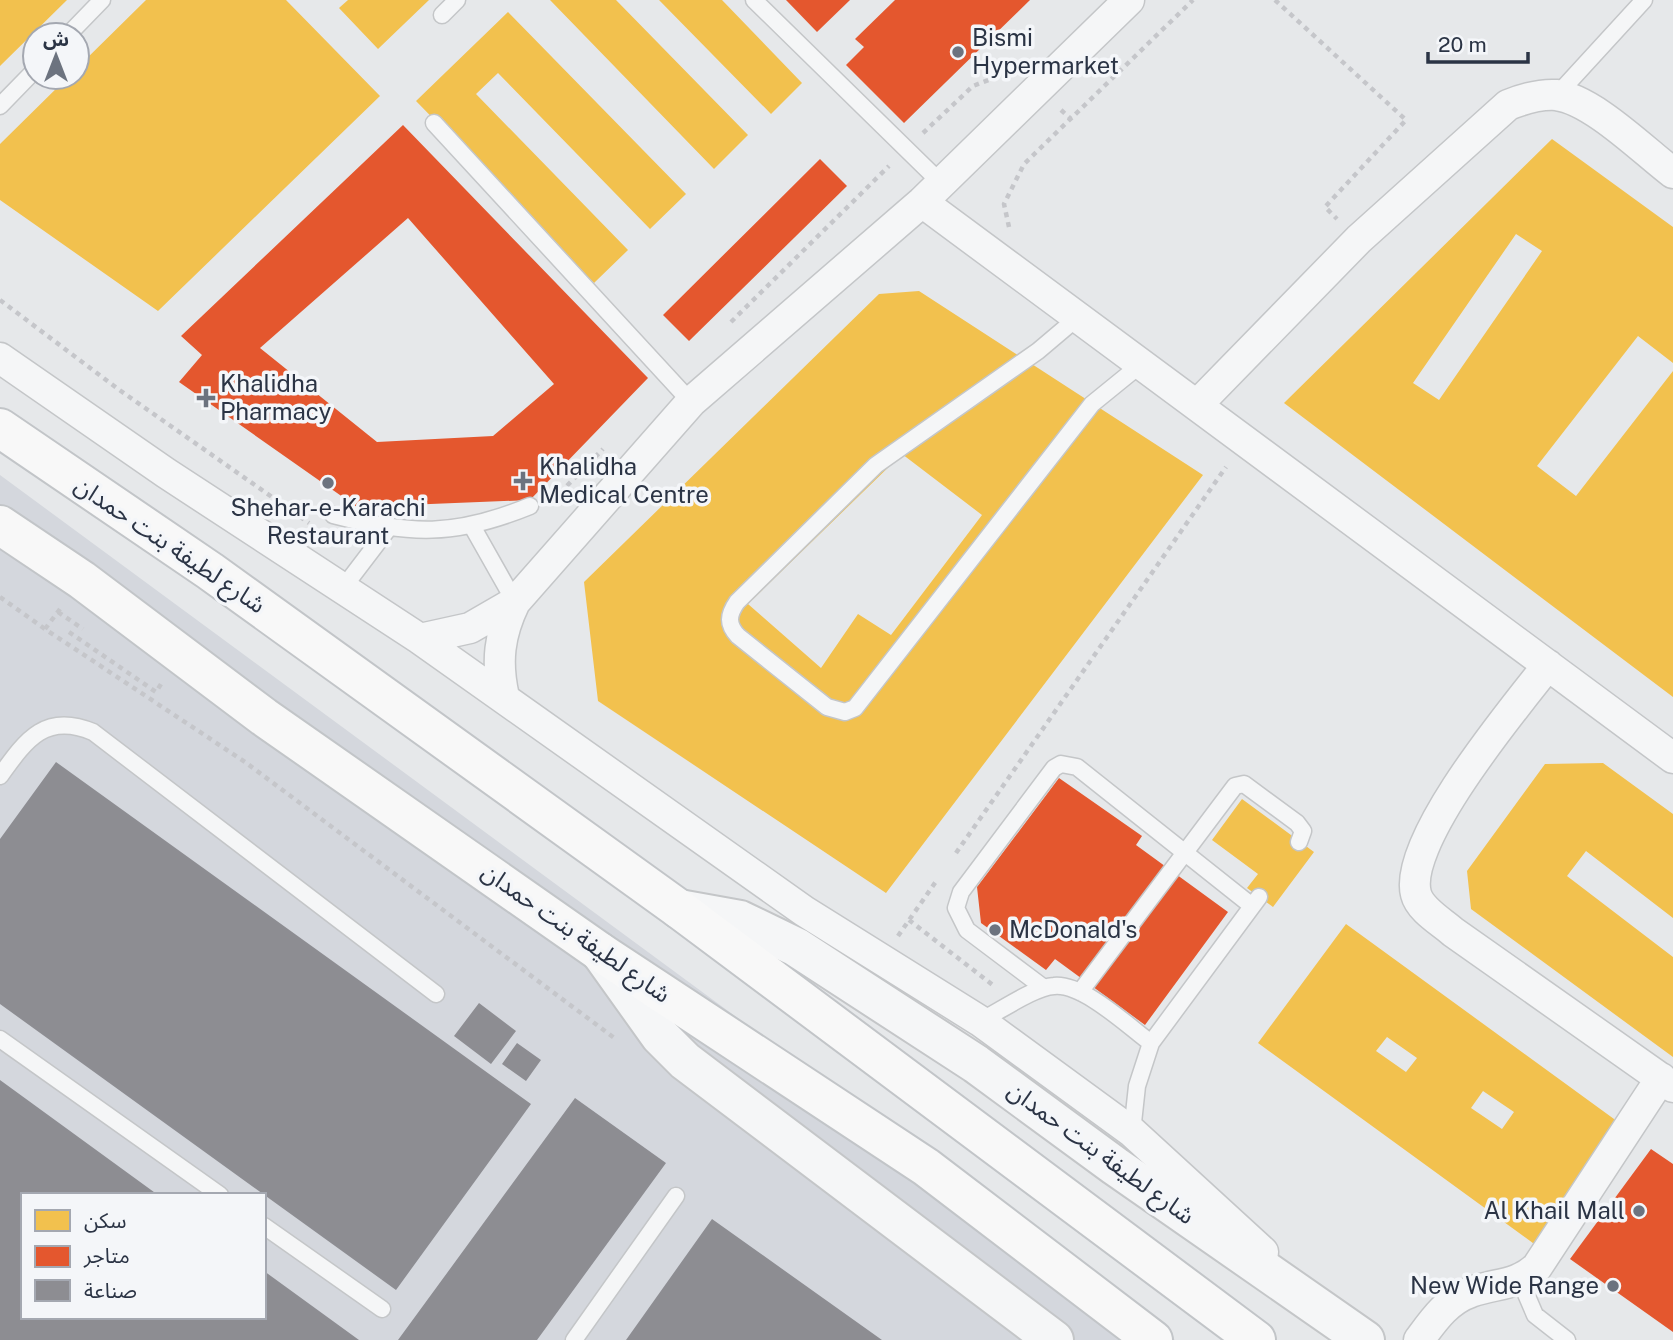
<svg xmlns="http://www.w3.org/2000/svg" width="1673" height="1340" font-family="'Public Sans','Noto Sans Arabic',sans-serif">
<rect width="100%" height="100%" fill="#e6e8ea"/>
<!-- built -->
<path fill="#d4d7dd" fill-rule="evenodd" d="M 0,475 L 1175,1340 L 0,1340 ZM 23,1195 L 264,1195 L 264,1317 L 23,1317 Z"/>
<!-- homes -->
<path fill="#f2c14e" fill-rule="evenodd" d="M 0,0 L 67,0 L 0,66 Z
M 146,0 L 286,0 L 380,96 L 158,311 L 0,200 L 0,144 L 68,77 L 77,77 L 77,68 Z
M 348,0 L 429,0 L 378,49 L 339,8 Z
M 550,0 L 616,0 L 748,135 L 714,169 Z
M 659,0 L 722,0 L 802,83 L 771,114 Z
M 508,12 L 686,194 L 650,229 L 498,73 L 476,94 L 628,250 L 594,283 L 416,101 Z
M 1552,139 L 1673,227 L 1673,363 L 1638,336 L 1537,466 L 1576,496 L 1673,371 L 1673,697 L 1284,403 ZM 1516,234 L 1542,251 L 1439,400 L 1413,383 Z
M 919,291 L 1203,475 L 886,893 L 598,701 L 584,582 L 879,294 ZM 902,454 L 982,515 L 891,635 L 858,614 L 821,668 L 748,604 Z
M 1603,763 L 1673,814 L 1673,918 L 1586,851 L 1567,876 L 1673,957 L 1673,1057 L 1471,909 L 1467,871 L 1545,764 Z
M 1242,799 L 1314,852 L 1273,907 L 1247,888 L 1258,874 L 1212,840 Z
M 1346,924 L 1625,1127 L 1537,1246 L 1258,1043 ZM 1387,1037 L 1417,1058 L 1406,1072 L 1376,1051 ZM 1483,1091 L 1514,1112 L 1502,1129 L 1471,1108 Z"/>
<!-- shops -->
<path fill="#e4572e" fill-rule="evenodd" d="M 786,0 L 850,0 L 817,32 Z
M 895,0 L 1030,0 L 904,123 L 846,65 L 864,47 L 855,39 Z
M 403,125 L 648,378 L 530,500 L 357,507 L 179,382 L 202,355 L 181,336 ZM 408,218 L 554,384 L 493,436 L 377,442 L 260,348 Z
M 820,159 L 847,186 L 689,341 L 663,315 Z
M 1059,778 L 1142,836 L 1136,845 L 1228,912 L 1145,1025 L 1055,959 L 1046,970 L 981,923 L 977,887 Z
M 1651,1149 L 1673,1164 L 1673,1332 L 1570,1259 Z"/>
<!-- industry -->
<path fill="#8d8d92" d="M 56,762 L 531,1104 L 396,1290 L 0,1004 L 0,839 Z
M 479,1003 L 516,1031 L 491,1064 L 454,1036 Z
M 517,1043 L 541,1060 L 526,1081 L 502,1064 Z
M 0,1080 L 158,1195 L 23,1195 L 23,1317 L 264,1317 L 264,1271 L 359,1340 L 0,1340 Z
M 575,1098 L 666,1163 L 537,1340 L 398,1340 Z
M 712,1219 L 882,1340 L 626,1340 Z"/>
<g fill="none" stroke-linecap="round" stroke-linejoin="round">
<!-- service casing -->
<g stroke="#c4c6c8" stroke-width="19">
<path id="service" d="M 754,0 L 941,183
M 442,15 L 457,0
M 68,35 L 102,0
M 1557,95 L 1644,0
M 0,106 L 35,70
M 434,123 L 691,402
M 1077,318 L 1038,351 L 876,465 L 737,602 C 728,615 727,624 738,636 L 827,707 L 845,712 L 855,708 L 1092,404 L 1140,365
M 333,515 C 411,535 454,537 530,506
M 472,526 L 515,602
M 343,588 L 388,529
M 0,776 C 26,740 45,712 93,732 L 436,994
M 1044,988 L 967,930 L 956,908 L 961,892 L 1054,768 L 1061,764 L 1077,767 L 1252,906
M 1080,992 L 1235,786 L 1244,784 L 1297,823 L 1303,831 L 1299,842
M 980,1021 C 999,1012 1034,987 1054,986 C 1083,983 1128,1026 1151,1043
M 0,1039 L 220,1195
M 1132,1132 L 1137,1086 L 1151,1043 L 1259,897
M 264,1226 L 382,1309
M 1520,1280 L 1535,1315 L 1567,1340
M 574,1340 L 676,1196"/>
</g>
<!-- minor casing -->
<g stroke="#c4c6c8" stroke-width="33">
<path id="minor" d="M 922,202 L 1673,758
M 0,358 L 166,473 L 420,639 L 804,911 L 980,1021 L 1132,1132 L 1263,1252
M 1197,405 L 1359,239 L 1508,105 C 1523,99 1540,94 1556,95 C 1592,99 1644,151 1673,173
M 420,639 L 470,628 L 515,602 L 691,402 L 922,202 L 1129,0
M 1548,665 C 1515,707 1402,842 1416,894 C 1420,910 1442,922 1453,932 L 1673,1087
M 504,697 C 496,662 499,635 515,602
M 1419,1340 C 1433,1321 1447,1300 1471,1292 C 1496,1283 1517,1286 1537,1267 L 1661,1078"/>
</g>
<!-- tertiary casing -->
<g stroke="#c4c6c8" stroke-width="42">
<path id="tertiary" d="M 679,909 L 740,920 L 796,947 L 976,1064 L 1115,1166 L 1365,1340
M 600,952 L 660,1036 L 685,1061 L 1054,1340"/>
</g>
<!-- primary casing -->
<g stroke="#c2c5c8" stroke-width="42">
<path id="primary" d="M 0,428 L 210,571 L 679,909 L 1256,1340
M 0,525 L 82,580 L 264,717 L 600,952 L 926,1167 L 1153,1340"/>
</g>
<!-- path -->
<path stroke="#c5c6ca" stroke-width="4.5" stroke-dasharray="5 5" stroke-linecap="butt" d="M 1275,0 L 1406,120 L 1325,207 L 1337,219
M 1061,110 L 1071,119
M 923,133 L 973,86 L 1009,72
M 1009,227 L 1004,204 L 1024,164 L 1193,0
M 0,300 L 118,389 L 309,523
M 731,322 L 889,166
M 553,500 L 603,449
M 0,597 L 45,629
M 60,609 L 45,629 L 245,762 L 617,1040
M 58,612 L 83,629
M 69,632 L 156,692 L 161,684
M 956,853 L 1226,467
M 909,920 L 994,986
M 898,936 L 937,880"/>
<!-- service -->
<use href="#service" stroke="#f5f6f7" stroke-width="16"/>
<!-- minor -->
<use href="#minor" stroke="#f5f6f7" stroke-width="30"/>
<!-- tertiary -->
<use href="#tertiary" stroke="#f5f6f7" stroke-width="38"/>
<!-- primary -->
<use href="#primary" stroke="#f8f8f8" stroke-width="38"/>
</g>
<!-- markers -->
<g fill="#6c737f" stroke="#f4f6f9" stroke-width="2.5">
<circle cx="958" cy="52" r="7"/>
<path d="M202.5 387.5h7v7h7v7h-7v7h-7v-7h-7v-7h7z"/>
<path d="M519.5 470.5h7v7h7v7h-7v7h-7v-7h-7v-7h7z"/>
<circle cx="328" cy="483" r="7"/>
<circle cx="995" cy="930" r="7"/>
<circle cx="1639" cy="1211" r="7"/>
<circle cx="1613" cy="1286" r="7"/>
</g>
<g text-anchor="middle" stroke-width="7" stroke-linejoin="round" paint-order="stroke">
<!-- poi labels -->
<g font-size="24" fill="#2b3445" stroke="#f4f6f9" text-anchor="start">
<text x="972" y="46">Bismi<tspan x="972" dy="28">Hypermarket</tspan></text>
<text x="220" y="392">Khalidha<tspan x="220" dy="28">Pharmacy</tspan></text>
<text x="539" y="475">Khalidha<tspan x="539" dy="28">Medical Centre</tspan></text>
<text x="328" y="516" text-anchor="middle">Shehar-e-Karachi<tspan x="328" dy="28">Restaurant</tspan></text>
<text x="1009" y="938">McDonald's</text>
<text x="1625" y="1219" text-anchor="end">Al Khail Mall</text>
<text x="1599" y="1294" text-anchor="end">New Wide Range</text>
</g>
<!-- street labels -->
<g font-size="24" fill="#2b3445" stroke="#f4f6f9">
<text transform="translate(170 545) rotate(34)" y="8">شارع لطيفة بنت حمدان</text>
<text transform="translate(576 933) rotate(35)" y="8">شارع لطيفة بنت حمدان</text>
<text transform="translate(1101 1153) rotate(36)" y="8">شارع لطيفة بنت حمدان</text>
</g>
</g>
<!-- legend -->
<rect x="21" y="1193" width="245" height="126" fill="#f4f6f9" stroke="#a4a8b1" stroke-width="2"/>
<rect x="35" y="1210" width="35" height="21" fill="#f2c14e" stroke="#a4a8b1" stroke-width="2"/>
<text x="84" y="1228" font-size="21" fill="#2b3445">سكن</text>
<rect x="35" y="1246" width="35" height="21" fill="#e4572e" stroke="#a4a8b1" stroke-width="2"/>
<text x="84" y="1263" font-size="21" fill="#2b3445">متاجر</text>
<rect x="35" y="1280" width="35" height="21" fill="#8d8d92" stroke="#a4a8b1" stroke-width="2"/>
<text x="84" y="1298" font-size="21" fill="#2b3445">صناعة</text>
<!-- north arrow -->
<g transform="translate(56 56)"><circle r="33" fill="#f4f6f9" stroke="#a4a8b1" stroke-width="2"/>
<path d="M0-5L12 26L0 18L-12 26Z" fill="#6c737f"/>
<text y="-10" font-size="19" font-weight="bold" text-anchor="middle" fill="#2b3445">ش</text>
</g>
<!-- scale -->
<path d="M1428 52v10h100v-10" fill="none" stroke="#2b3445" stroke-width="3.5"/>
<text x="1438" y="52" font-size="21" fill="#2b3445" stroke="#f4f6f9" stroke-width="5" paint-order="stroke">20 m</text>
</svg>
